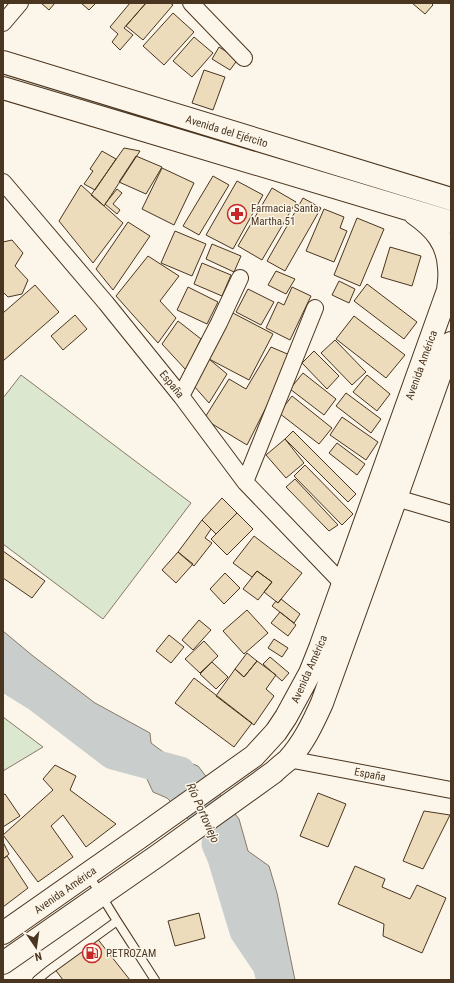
<svg xmlns="http://www.w3.org/2000/svg" width="454" height="983" font-family="'Roboto Condensed',sans-serif">
<rect width="100%" height="100%" fill="#fbf6e9"/>
<!-- green -->
<path fill="#dce7d0" stroke="#887966" d="M 21,375 L 191,503 L 103,619 L 3,544 L 3,398 Z
M 3,717 L 43,747 L 3,771 Z"/>
<!-- water -->
<path fill="#c9cecd" stroke="#887966" d="M 3,631 L 33,656 L 95,703 L 150,733 L 151,743 L 166,754 L 198,766 L 239,819 L 248,851 L 269,866 L 277,893 L 295,980 L 263,980 L 258,966 L 251,930 L 240,892 L 221,874 L 220,868 L 211,848 L 208,839 L 167,798 L 153,792 L 147,779 L 145,769 L 132,753 L 117,749 L 90,752 L 22,693 L 3,681 Z"/>
<g fill="none" stroke-linecap="round" stroke-linejoin="round">
<!-- river -->
<path stroke="#c9cecd" stroke-width="31" d="M 3,675 L 37,696 L 113,754 L 180,772
M 217,844 L 223,858 L 245,931 L 268,965 L 272,980"/>
</g>
<!-- building -->
<path fill="#ecdcbc" stroke="#4a3520" d="M 41,3 L 55,3 L 49,10 Z
M 81,3 L 96,3 L 89,10 Z
M 130,3 L 146,3 L 124,28 L 133,35 L 120,50 L 112,42 L 118,34 L 110,27 Z
M 146,3 L 170,3 L 173,5 L 143,40 L 126,26 Z
M 412,3 L 431,3 L 433,5 L 425,14 Z
M 173,13 L 194,32 L 164,65 L 143,46 Z
M 194,37 L 213,53 L 192,77 L 173,61 Z
M 219,47 L 238,59 L 230,70 L 212,59 Z
M 204,70 L 225,77 L 213,110 L 192,103 Z
M 124,148 L 140,151 L 104,206 L 91,195 Z
M 102,151 L 116,159 L 95,190 L 84,184 L 93,171 L 90,169 Z
M 136,156 L 162,167 L 146,194 L 119,182 Z
M 162,168 L 194,183 L 174,225 L 142,209 Z
M 213,176 L 229,185 L 199,235 L 183,226 Z
M 237,181 L 263,195 L 233,249 L 206,235 Z
M 81,185 L 123,223 L 93,263 L 59,221 Z
M 272,188 L 296,202 L 262,260 L 238,246 Z
M 117,189 L 122,193 L 113,204 L 120,210 L 117,214 L 105,204 Z
M 303,198 L 321,208 L 285,271 L 267,261 Z
M 324,209 L 344,217 L 340,228 L 347,231 L 334,262 L 306,251 Z
M 357,218 L 384,229 L 360,286 L 334,275 Z
M 128,222 L 150,236 L 113,290 L 96,269 Z
M 175,231 L 206,244 L 192,276 L 161,263 Z
M 12,240 L 23,253 L 15,266 L 28,280 L 22,294 L 8,297 L 3,292 L 3,242 Z
M 212,244 L 241,256 L 234,272 L 206,259 Z
M 390,247 L 421,256 L 412,286 L 381,277 Z
M 148,256 L 179,276 L 160,301 L 176,318 L 158,343 L 116,296 Z
M 202,263 L 231,275 L 222,296 L 194,284 Z
M 276,271 L 295,279 L 286,294 L 268,285 Z
M 339,281 L 355,289 L 349,303 L 332,295 Z
M 367,284 L 417,322 L 404,339 L 354,301 Z
M 35,285 L 59,312 L 3,361 L 3,313 Z
M 188,287 L 218,302 L 207,324 L 177,310 Z
M 292,287 L 311,296 L 290,340 L 266,328 L 278,302 L 284,305 Z
M 248,289 L 274,302 L 261,325 L 236,312 Z
M 231,312 L 273,334 L 249,380 L 209,359 Z
M 75,315 L 87,329 L 63,350 L 51,336 Z
M 354,316 L 405,355 L 386,378 L 336,339 Z
M 178,321 L 201,339 L 186,370 L 162,344 Z
M 335,340 L 366,372 L 352,385 L 321,353 Z
M 271,347 L 292,356 L 247,445 L 204,419 L 229,379 L 246,389 Z
M 314,351 L 339,376 L 327,389 L 302,363 Z
M 209,359 L 227,374 L 209,403 L 193,385 Z
M 303,373 L 336,399 L 324,415 L 290,389 Z
M 367,375 L 390,394 L 377,411 L 353,392 Z
M 346,393 L 381,419 L 371,433 L 336,406 Z
M 292,396 L 332,428 L 319,444 L 279,413 Z
M 342,417 L 378,442 L 366,460 L 330,435 Z
M 293,431 L 356,494 L 348,502 L 285,439 Z
M 285,439 L 304,463 L 286,478 L 266,455 Z
M 337,443 L 365,464 L 357,475 L 329,453 Z
M 305,465 L 353,514 L 342,525 L 294,476 Z
M 295,479 L 338,525 L 329,531 L 286,487 Z
M 222,498 L 237,513 L 216,534 L 202,520 Z
M 237,513 L 253,529 L 227,555 L 211,539 Z
M 202,520 L 211,529 L 205,538 L 212,543 L 194,566 L 178,552 Z
M 254,536 L 302,573 L 278,603 L 264,592 L 272,582 L 257,571 L 252,577 L 233,563 Z
M 3,551 L 45,581 L 32,598 L 3,578 Z
M 178,552 L 193,564 L 176,583 L 162,570 Z
M 257,571 L 272,582 L 258,600 L 243,589 Z
M 225,573 L 240,588 L 224,604 L 210,589 Z
M 281,599 L 300,614 L 294,623 L 272,606 L 276,601 L 278,603 Z
M 247,610 L 268,633 L 244,654 L 223,631 Z
M 280,612 L 296,625 L 288,636 L 271,623 Z
M 199,620 L 211,630 L 193,650 L 182,640 Z
M 169,635 L 184,647 L 171,663 L 156,651 Z
M 274,639 L 288,648 L 282,657 L 268,648 Z
M 204,641 L 218,656 L 200,673 L 185,659 Z
M 247,653 L 257,661 L 244,677 L 235,669 Z
M 270,657 L 289,673 L 282,681 L 263,664 Z
M 257,661 L 276,675 L 266,689 L 274,696 L 254,725 L 216,696 L 235,669 L 244,677 Z
M 212,662 L 228,677 L 216,689 L 200,674 Z
M 194,678 L 252,723 L 234,747 L 175,703 Z
M 55,765 L 76,776 L 70,790 L 116,824 L 86,847 L 63,815 L 51,826 L 73,857 L 38,882 L 3,835 L 53,790 L 43,779 Z
M 318,793 L 346,804 L 328,847 L 300,836 Z
M 5,794 L 20,816 L 3,827 L 3,795 Z
M 424,811 L 450,815 L 423,869 L 403,861 Z
M 3,842 L 9,854 L 3,859 Z
M 7,856 L 28,888 L 3,907 L 3,859 Z
M 355,866 L 385,879 L 382,887 L 410,899 L 417,885 L 446,898 L 422,953 L 383,936 L 384,924 L 338,904 Z
M 199,913 L 205,938 L 175,946 L 168,921 Z
M 96,937 L 130,980 L 63,980 L 54,968 Z"/>
<g fill="none" stroke-linecap="round" stroke-linejoin="round">
<!-- lane casing -->
<g stroke="#4a3520" stroke-width="10">
<path id="lane" d="M 88,874 L 117,921 L 155,980
M 37,980 L 48,971 L 117,921"/>
</g>
<!-- street casing -->
<g stroke="#4a3520" stroke-width="18">
<path id="street" d="M 191,3 L 244,58
M 3,23 L 20,3
M 3,182 L 106,303 L 181,396 L 245,482 L 343,584
M 181,396 L 219,323 L 240,278
M 245,482 L 315,308
M 396,498 L 451,514
M 288,759 L 451,790"/>
</g>
<!-- secondary casing -->
<g stroke="#4a3520" stroke-width="24">
<path id="secondary" d="M 3,62 L 451,199
M 3,88 L 451,222
M 415,214 C 435,228 448,243 449,268 C 450,275 449,283 448,290
M 3,933 L 143,835 L 254,756 L 276,732 L 286,717 L 310,673 L 320,648 L 451,282
M 3,963 L 157,856 L 274,772 C 278,768 283,764 288,760 C 303,744 313,723 322,703 L 396,498 L 451,343"/>
</g>
<!-- lane -->
<use href="#lane" stroke="#fbf6e9" stroke-width="8"/>
<!-- street -->
<use href="#street" stroke="#fbf6e9" stroke-width="16"/>
<!-- secondary -->
<use href="#secondary" stroke="#fbf6e9" stroke-width="22"/>
</g>
<!-- icons -->
<defs>
<g id="pharmacy-ring" transform="scale(1)"><circle r="9.5" fill="#fbf6e9" stroke="#c62828" stroke-width="1.5"/><path d="M-2-6h4v4h4v4h-4v4h-4v-4h-4v-4h4Z" fill="#c62828"/></g>
<g id="fuel-ring" transform="scale(1)"><circle r="9.5" fill="#fbf6e9" stroke="#c62828" stroke-width="1.5"/><path d="M-5.5-6h7V0h2V4h1.3V-2.5L3-4.5l.8-.8L6-3V5H2.5V1h-1V6h-7ZM-4.2-4.7v3.2H.2V-4.7Z" fill="#c62828"/></g>
</defs>
<g fill-rule="evenodd">
<use href="#pharmacy-ring" x="237" y="214"/>
<use href="#fuel-ring" x="92" y="953"/>
</g>
<g text-anchor="middle" stroke-width="3" stroke-linejoin="round" paint-order="stroke">
<!-- street labels -->
<g font-size="11" fill="#4a3520" stroke="#fbf6e9">
<text transform="translate(227 131) rotate(17)" y="4">Avenida del Ejército</text>
<text transform="translate(421 365) rotate(-70)" y="4">Avenida América</text>
<text transform="translate(172 384) rotate(51)" y="4">España</text>
<text transform="translate(309 669) rotate(-66)" y="4">Avenida América</text>
<text transform="translate(370 774) rotate(11)" y="4">España</text>
<text transform="translate(65 890) rotate(-35)" y="4">Avenida América</text>
</g>
<!-- poi labels -->
<g font-size="11" fill="#4a3520" stroke="#fbf6e9" text-anchor="start">
<text x="251" y="212">Farmacia Santa<tspan x="251" dy="13">Martha 51</tspan></text>
<text x="106" y="957">PETROZAM</text>
</g>
<!-- water labels -->
<g font-size="12" font-style="italic" fill="#4a3520" stroke="#fbf6e9">
<text transform="translate(203 813) rotate(66)" y="4">Río Portoviejo</text>
</g>
</g>
<!-- border -->
<rect width="454" height="983" fill="none" stroke="#4a3520" stroke-width="8"/>
<!-- north arrow -->
<g transform="translate(36 947) rotate(167)" stroke="#fbf6e9" stroke-width="3" paint-order="stroke">
<path d="M0-3L7 15L0 10L-7 15Z" fill="#4a3520"/>
<text y="-6" font-size="11" font-weight="bold" text-anchor="middle" fill="#4a3520">N</text>
</g>
</svg>
